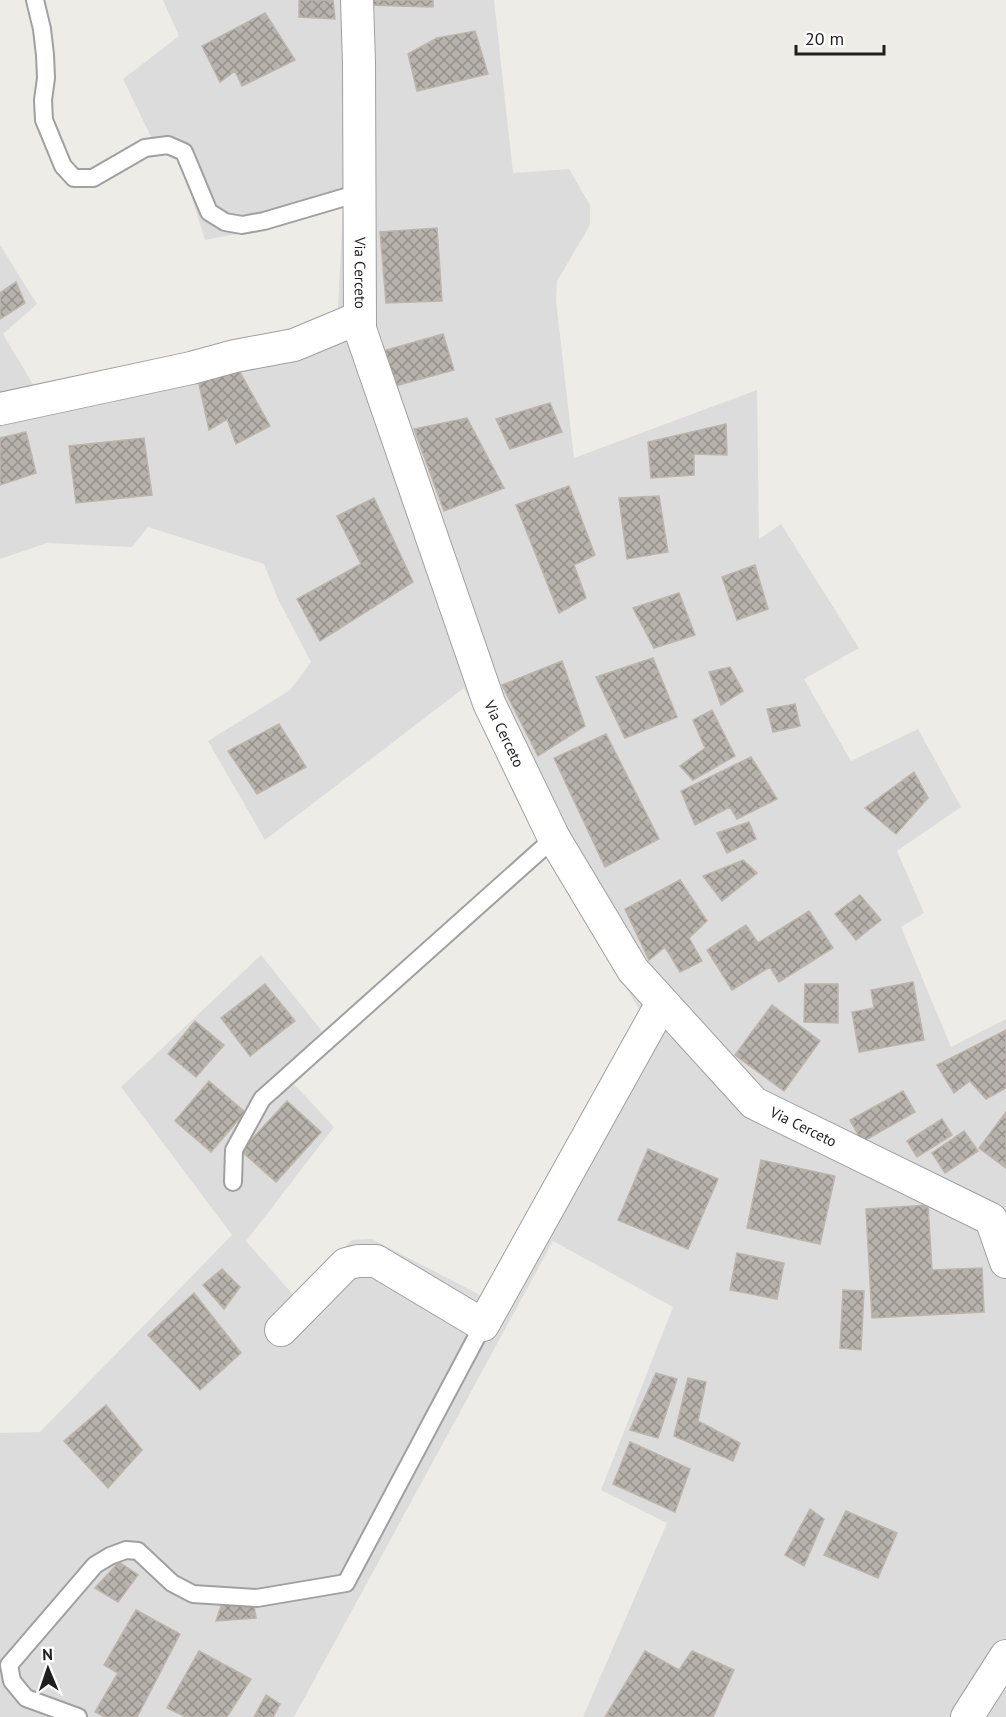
<svg xmlns="http://www.w3.org/2000/svg" width="1006" height="1717" font-family="'PT Sans',sans-serif">
<defs>
<pattern id="building-cross-hatch" width="8" height="8" patternUnits="userSpaceOnUse" patternTransform="scale(1.5)"><rect width="8" height="8" fill="#b7b2ac"/><path d="M0 0l8 8M0 8l8-8" fill="none" stroke="#94908b"/></pattern>
</defs>
<rect width="100%" height="100%" fill="#eeece6"/>
<!-- residential -->
<path fill="#dcdcdc" d="M 163,0 L 494,0 L 513,173 L 569,169 L 590,205 L 590,225 L 557,281 L 556,301 L 574,458 L 757,390 L 759,539 L 781,524 L 859,648 L 804,679 L 851,761 L 918,729 L 961,807 L 897,851 L 924,913 L 901,927 L 951,1047 L 1006,1019 L 1006,1717 L 583,1717 L 667,1523 L 601,1490 L 673,1307 L 553,1241 L 294,1717 L 0,1717 L 0,1433 L 40,1432 L 232,1235 L 121,1087 L 261,955 L 333,1045 L 294,1084 L 334,1127 L 246,1241 L 295,1297 L 352,1240 L 372,1239 L 482,1296 L 642,1014 L 618,974 L 539,831 L 464,688 L 265,840 L 208,741 L 290,690 L 311,662 L 278,599 L 264,564 L 148,527 L 132,547 L 47,543 L 0,559 L 0,245 L 37,304 L 3,334 L 34,386 L 216,350 L 315,323 L 338,308 L 343,207 L 237,234 L 205,240 L 179,157 L 157,149 L 123,79 L 179,36 Z"/>
<!-- building -->
<path fill="url(#building-cross-hatch)" stroke="#beb5aa" stroke-width="1.5" d="M 299,0 L 333,0 L 335,19 L 299,17 Z
M 367,0 L 433,0 L 433,7 L 367,5 Z
M 265,13 L 295,60 L 242,86 L 235,71 L 220,82 L 202,46 Z
M 475,31 L 488,74 L 417,91 L 408,54 L 437,38 Z
M 437,228 L 442,301 L 386,303 L 380,232 Z
M 16,282 L 25,303 L 0,319 L 0,293 Z
M 443,334 L 454,370 L 395,386 L 383,351 Z
M 237,367 L 270,426 L 236,444 L 227,419 L 209,430 L 199,384 Z
M 550,403 L 562,432 L 510,449 L 496,419 Z
M 467,418 L 504,488 L 444,511 L 414,429 Z
M 726,424 L 727,455 L 694,454 L 694,475 L 651,478 L 648,442 Z
M 26,432 L 36,473 L 0,485 L 0,438 Z
M 144,438 L 152,495 L 76,503 L 69,446 Z
M 569,486 L 595,555 L 574,565 L 586,598 L 559,613 L 516,505 Z
M 659,496 L 668,552 L 627,559 L 619,498 Z
M 374,498 L 413,582 L 320,641 L 297,599 L 361,564 L 337,516 Z
M 755,565 L 768,609 L 737,620 L 722,577 Z
M 679,593 L 695,635 L 654,648 L 633,608 Z
M 653,658 L 677,717 L 625,738 L 596,677 Z
M 562,661 L 585,726 L 538,756 L 502,685 Z
M 730,667 L 743,691 L 721,705 L 709,672 Z
M 795,704 L 800,726 L 773,732 L 767,709 Z
M 712,710 L 735,756 L 693,780 L 680,766 L 705,748 L 693,720 Z
M 279,724 L 306,767 L 257,794 L 228,751 Z
M 606,734 L 659,839 L 605,867 L 554,758 Z
M 751,757 L 777,799 L 737,819 L 730,807 L 695,825 L 681,791 Z
M 914,772 L 928,798 L 896,834 L 865,808 Z
M 749,822 L 756,839 L 727,853 L 717,833 Z
M 743,860 L 757,873 L 722,901 L 703,876 Z
M 680,880 L 707,921 L 689,938 L 702,961 L 680,972 L 665,947 L 649,960 L 625,909 Z
M 860,895 L 881,920 L 856,940 L 835,914 Z
M 809,911 L 833,948 L 779,982 L 770,967 L 732,990 L 707,950 L 746,925 L 758,943 Z
M 913,982 L 924,1040 L 859,1052 L 852,1012 L 874,1008 L 871,990 Z
M 265,984 L 295,1021 L 250,1056 L 221,1018 Z
M 805,984 L 838,984 L 838,1023 L 804,1022 Z
M 772,1005 L 820,1041 L 784,1091 L 735,1055 Z
M 195,1021 L 224,1045 L 196,1077 L 168,1054 Z
M 1006,1030 L 1006,1088 L 986,1099 L 970,1081 L 954,1093 L 937,1065 Z
M 209,1081 L 245,1112 L 211,1152 L 175,1121 Z
M 903,1091 L 915,1112 L 862,1142 L 850,1120 Z
M 287,1101 L 321,1132 L 276,1182 L 241,1151 Z
M 1006,1112 L 1006,1168 L 979,1148 Z
M 942,1119 L 952,1135 L 917,1157 L 907,1141 Z
M 964,1131 L 978,1151 L 945,1173 L 932,1153 Z
M 648,1149 L 718,1179 L 688,1249 L 618,1220 Z
M 761,1160 L 835,1176 L 820,1244 L 747,1228 Z
M 928,1205 L 932,1270 L 982,1268 L 984,1312 L 872,1318 L 866,1209 Z
M 737,1253 L 784,1263 L 777,1299 L 730,1290 Z
M 222,1269 L 240,1287 L 224,1309 L 203,1285 Z
M 843,1290 L 864,1291 L 861,1350 L 840,1348 Z
M 194,1293 L 241,1353 L 200,1390 L 148,1335 Z
M 656,1373 L 677,1379 L 658,1438 L 630,1430 Z
M 688,1378 L 706,1382 L 698,1421 L 740,1443 L 733,1461 L 674,1436 Z
M 106,1405 L 142,1450 L 108,1488 L 64,1441 Z
M 630,1442 L 690,1469 L 675,1512 L 613,1484 Z
M 810,1509 L 824,1519 L 804,1566 L 785,1555 Z
M 846,1511 L 897,1533 L 878,1578 L 824,1555 Z
M 119,1562 L 138,1575 L 118,1602 L 95,1588 Z
M 222,1603 L 254,1606 L 256,1618 L 216,1621 Z
M 136,1610 L 180,1634 L 137,1717 L 105,1717 L 95,1712 L 118,1673 L 104,1665 Z
M 199,1651 L 251,1679 L 227,1717 L 186,1717 L 167,1708 Z
M 645,1651 L 679,1670 L 692,1651 L 734,1670 L 713,1717 L 605,1717 Z
M 266,1695 L 280,1704 L 273,1717 L 254,1717 Z"/>
<g fill="none" stroke-linecap="round" stroke-linejoin="round">
<!-- lane casing -->
<g stroke="#a0a0a0" stroke-width="20">
<path id="lane" d="M 35,0 L 42,29 L 45,55 L 46,78 L 43,100 L 44,120 L 63,166 L 74,178 L 93,178 L 145,148 L 168,145 L 184,152 L 209,212 L 225,222 L 242,225 L 264,221 L 359,193
M 233,1182 L 234,1150 L 262,1099 L 554,838
M 78,1717 L 26,1698 L 12,1681 L 9,1665 L 95,1565 L 110,1556 L 126,1550 L 138,1551 L 172,1583 L 193,1594 L 257,1598 L 346,1583 L 483,1325"/>
</g>
<!-- street casing -->
<g stroke="#a0a0a0" stroke-width="34">
<g id="street">
<path id="s1" d="M 357,0 L 359,63 L 360,329 L 489,703 L 554,838 L 633,970 L 754,1103 L 991,1219 L 1006,1262"/>
<path d="M 0,409 L 191,368 L 235,356 L 294,345 L 359,318"/>
<path d="M 281,1330 L 346,1264 L 358,1261 L 376,1261 L 483,1325 L 662,1003"/>
<path d="M 967,1717 L 1006,1656"/>
</g>
</g>
<!-- lane -->
<use href="#lane" stroke="#fff" stroke-width="16"/>
<!-- street -->
<use href="#street" stroke="#fff" stroke-width="32"/>
</g>
<g text-anchor="middle" stroke-width="6" stroke-linejoin="round" paint-order="stroke">
<!-- street labels -->
<g font-size="15" fill="#1f1f1f" stroke="#fff">
<text dy="5" stroke="none"><textPath href="#s1" startOffset="273">Via Cerceto</textPath></text>
<text dy="5" stroke="none"><textPath href="#s1" startOffset="759">Via Cerceto</textPath></text>
<text dy="5" stroke="none"><textPath href="#s1" startOffset="1263">Via Cerceto</textPath></text>
</g>
</g>
<!-- north arrow -->
<g transform="translate(48 1669) rotate(358)" stroke="#ffffff" stroke-width="4.5" paint-order="stroke">
<path d="M0-4.5L10 22L0 15L-10 22Z" fill="#1f1f1f"/>
<text y="-9" font-size="16" font-weight="bold" text-anchor="middle" fill="#1f1f1f">N</text>
</g>
<!-- scale -->
<path d="M796 45v9h88v-9" fill="none" stroke="#1f1f1f" stroke-width="3"/>
<text x="805" y="45" font-size="18" fill="#1f1f1f" stroke="#ffffff" stroke-width="4.5" paint-order="stroke">20 m</text>
</svg>
